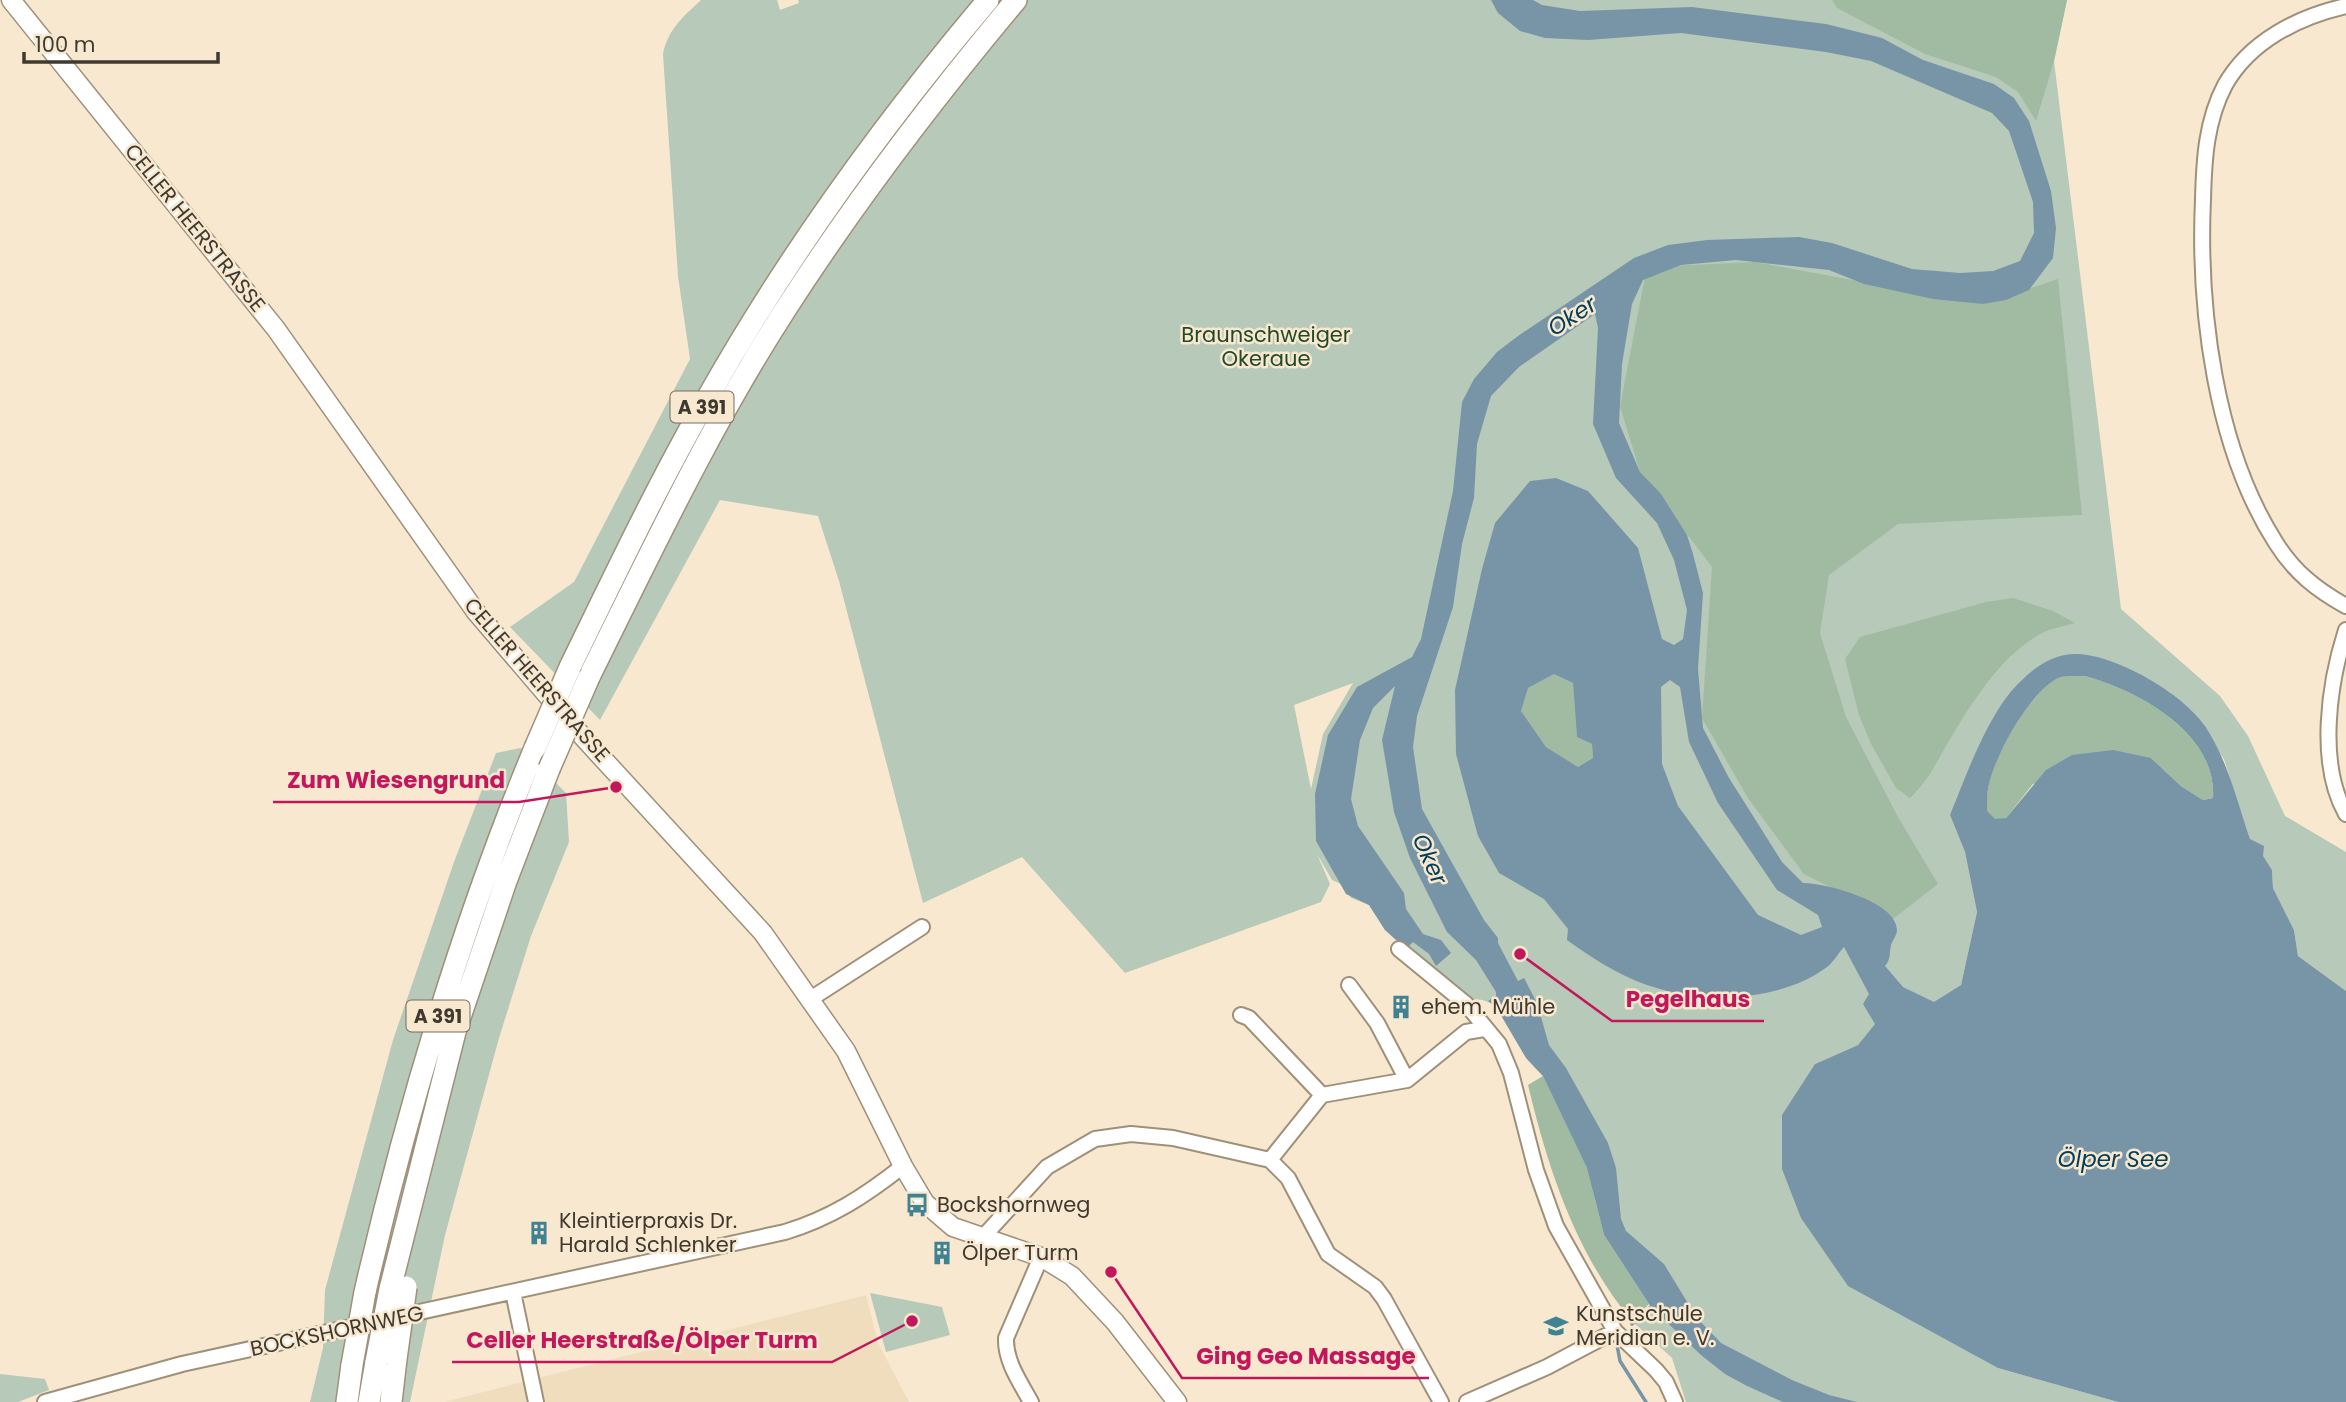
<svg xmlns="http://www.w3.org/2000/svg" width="2346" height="1402" font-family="Poppins,sans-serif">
<rect width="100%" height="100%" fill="#f7e8cf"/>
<!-- built -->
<path fill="#efddbd" d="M 866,1295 L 878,1343 L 909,1402 L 444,1402 Z"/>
<!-- green -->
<path fill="#b7c9b8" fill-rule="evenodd" d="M 701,0 L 777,0 L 780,10 L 799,3 L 798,0 L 2067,0 L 2054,61 L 2121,609 L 2220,696 L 2248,736 L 2285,816 L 2346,852 L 2346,991 L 2298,956 L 2294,930 L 2273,888 L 2272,870 L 2250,840 L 2224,759 L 2181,703 L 2143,676 L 2103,659 L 1998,711 L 1950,815 L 1965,852 L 1977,912 L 1961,985 L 1934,1003 L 1903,987 L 1864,1004 L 1876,1024 L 1858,1045 L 1815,1064 L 1998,1368 L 2118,1402 L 1686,1402 L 1672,1358 L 1634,1323 L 1651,1307 L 1626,1268 L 1543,1076 C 1537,1070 1530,1063 1525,1056 C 1511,1033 1501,991 1467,1001 L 1385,930 L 1369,905 L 1351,898 L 1341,884 L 1332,880 L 1317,854 L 1330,884 L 1321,902 L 1125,973 L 1022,857 L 923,903 L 839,581 L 818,516 L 720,500 L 600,720 L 510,627 L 574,582 L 690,359 L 678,276 L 663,54 C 668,29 683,17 701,0 ZM 1353,683 L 1323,734 L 1311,789 L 1294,705 Z
M 521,748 L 566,793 L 569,842 L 531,936 L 499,1038 L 445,1235 L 410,1402 L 310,1402 L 323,1348 L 325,1290 L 393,1040 L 454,862 L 496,753 Z
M 870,1293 L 942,1307 L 950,1335 L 886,1352 Z
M 0,1374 L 45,1379 L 49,1390 L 18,1402 L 0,1402 Z"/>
<!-- forest -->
<path fill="#a1bba3" d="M 1832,0 L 2067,0 L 2054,61 L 2036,121 L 2018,92 L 1996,77 L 1925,54 L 1837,8 Z
M 1755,262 L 1983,304 L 2058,279 L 2082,515 L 1898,524 L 1829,575 L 1820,633 L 1846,717 L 1898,817 L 1938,884 L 1893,919 L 1804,874 L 1748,798 L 1702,718 L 1712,567 L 1640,472 L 1620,406 L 1647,267 Z
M 2013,598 L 2053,611 L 2075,623 C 2065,626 2053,628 2044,632 C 2004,652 1974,699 1952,736 C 1937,760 1931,778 1910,798 L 1896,788 L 1871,744 L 1859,715 L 1845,659 L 1860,637 L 1986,602 Z
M 1554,674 L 1573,683 L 1577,737 L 1592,744 L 1593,758 L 1578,767 L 1546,747 L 1521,711 L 1528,688 Z
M 2085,676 C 2139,691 2217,733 2213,798 L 2203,800 L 2181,786 L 2151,758 L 2033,784 L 2006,818 L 1995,820 L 1986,811 C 1987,802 1987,792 1989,783 C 1996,754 2030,692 2058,678 C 2065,675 2077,677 2085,676 Z
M 1543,1076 L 1587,1168 L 1604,1235 L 1649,1304 L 1632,1321 C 1576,1254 1548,1169 1528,1085 Z"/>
<!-- water -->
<path fill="#7895a8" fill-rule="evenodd" d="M 1491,0 L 1533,0 L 1542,5 L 1580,11 L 1692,7 L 1826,24 L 1882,38 L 1923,60 L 1994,84 L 2014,98 L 2029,121 L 2051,191 L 2056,228 L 2053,258 L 2029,290 L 2006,300 L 1983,304 L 1933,299 L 1864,284 L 1829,270 L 1736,260 L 1681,265 L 1643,280 L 1632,304 L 1622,364 L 1619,423 L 1640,472 L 1661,494 L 1687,535 L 1693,554 L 1703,593 L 1698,669 L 1703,728 L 1729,778 L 1782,862 L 1803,883 C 1824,883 1897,901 1897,930 C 1897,935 1892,941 1891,945 C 1889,954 1891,959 1885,966 L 1903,987 L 1934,1002 L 1961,985 L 1977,912 L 1965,852 L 1950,815 C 1967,774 1989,710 2022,680 C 2037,665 2056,653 2078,654 C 2118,656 2182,693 2205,726 C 2228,761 2237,801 2250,839 L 2264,846 L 2263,856 L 2272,870 L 2273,888 L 2294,930 L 2298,956 L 2346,991 L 2346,1402 L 2118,1402 L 1998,1368 L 1848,1286 L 1801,1218 L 1782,1169 L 1782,1115 L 1815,1064 L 1858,1045 L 1875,1024 L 1863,1004 L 1869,994 L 1844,947 C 1838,953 1834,962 1827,967 C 1778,1003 1702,1004 1647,985 C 1618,975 1592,958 1567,940 L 1568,929 L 1544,899 L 1499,873 L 1478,836 L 1456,754 L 1455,690 L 1482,569 L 1495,523 L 1530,481 L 1556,478 L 1588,491 L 1638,548 L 1662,639 L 1674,645 L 1683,639 L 1687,610 L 1674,560 L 1657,523 L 1616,478 L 1593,424 L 1598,328 L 1595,314 L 1519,367 L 1491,396 L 1477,444 L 1474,498 L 1462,544 L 1453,607 L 1417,716 L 1413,747 L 1422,809 L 1484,920 L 1498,938 L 1498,943 L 1518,981 L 1524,978 L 1537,1003 L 1549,1045 L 1566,1068 L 1608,1143 L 1616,1168 L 1621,1219 L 1626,1231 L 1664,1264 L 1697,1318 L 1721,1343 L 1792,1380 L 1829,1395 L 1857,1402 L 1783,1402 L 1747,1386 L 1725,1374 L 1701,1355 L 1651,1307 L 1604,1235 L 1587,1168 L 1543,1076 L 1526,1058 L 1496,1007 L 1488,1001 L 1496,996 L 1496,992 L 1476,960 L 1447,932 L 1410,858 L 1394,812 L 1382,740 L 1395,686 L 1373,708 L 1360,740 L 1351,799 L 1358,826 L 1404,893 L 1406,909 L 1423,934 L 1441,940 L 1451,953 L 1436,966 L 1429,954 L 1413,942 L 1406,949 L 1385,930 L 1369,905 L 1346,894 L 1316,841 L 1315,794 L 1328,735 L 1357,687 L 1412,657 L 1421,639 L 1453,491 L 1462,402 L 1474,379 L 1497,352 L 1518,336 L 1634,258 L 1668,245 L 1707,240 L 1799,237 L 1832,243 L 1912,269 L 1960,273 L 1993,271 L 2020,261 L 2034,233 L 2033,202 L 2009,131 L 1992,113 L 1871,61 L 1826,52 L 1681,33 L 1588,40 L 1545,38 L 1520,31 L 1498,13 ZM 1554,674 L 1573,683 L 1577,737 L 1592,744 L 1593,758 L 1578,767 L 1546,747 L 1521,711 L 1528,688 ZM 2085,676 C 2139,691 2217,733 2213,798 L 2203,800 L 2181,786 L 2151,758 L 2113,750 L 2072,755 L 2046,770 L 2006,818 L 1995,819 L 1987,811 C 1987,802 1987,792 1989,784 C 1996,754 2030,692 2058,678 C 2065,675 2077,677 2085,676 ZM 1670,680 L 1680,687 L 1689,742 L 1718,803 L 1777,890 L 1818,915 L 1822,927 L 1801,935 L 1758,915 L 1678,806 L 1662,764 L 1661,687 Z"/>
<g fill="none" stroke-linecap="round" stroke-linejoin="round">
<!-- stream -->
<path stroke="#7895a8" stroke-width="3.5" d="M 1632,1324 L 1654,1304
M 1617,1345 L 1620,1361 L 1646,1402"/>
<!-- minor casing -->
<g stroke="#9f9079" stroke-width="18">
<path id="minor" d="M 2346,6 C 2298,17 2250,41 2225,85 C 2206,121 2204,160 2203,199 C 2198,309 2215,448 2276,543 C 2294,572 2317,590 2346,606
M 2346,630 C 2329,683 2317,763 2346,814
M 1399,949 L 1466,1004 L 1499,1044 L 1511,1073 L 1536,1170 L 1556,1226 L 1615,1331 L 1656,1370 L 1666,1382 L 1675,1402
M 1349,985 L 1377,1023 L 1407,1080
M 812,998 L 922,927
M 1241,1015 L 1249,1018 L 1322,1095
M 1270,1160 L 1322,1095 L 1407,1080 L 1466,1032 L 1484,1029
M 983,1237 L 1047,1167 L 1095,1139 L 1131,1134 L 1173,1138 L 1270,1160 L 1288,1178 L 1328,1254 L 1375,1287 L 1384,1299 L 1441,1402
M 513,1292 L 536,1402
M 45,1402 L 182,1364 L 785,1232 C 831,1218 865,1196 903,1166
M 1031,1402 C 1020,1382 1005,1361 1006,1338 L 1041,1257
M 1467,1402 L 1547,1367 L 1615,1331"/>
</g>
<!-- major casing -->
<g stroke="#9f9079" stroke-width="21">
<path id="major" d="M 11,0 L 276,329 L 476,612 L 582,736 L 763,933 L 846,1051 L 903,1166 L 925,1203 L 953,1227 L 1041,1257 L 1072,1276 L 1115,1322 L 1177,1402"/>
</g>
<!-- highway casing -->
<g stroke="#9f9079" stroke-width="24">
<path id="highway" d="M 571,665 C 615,575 658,484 708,397 C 787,257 884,123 988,0
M 589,677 C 651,552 711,424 787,307 C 856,200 934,98 1016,0
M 390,1289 L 455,1032 L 506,881 L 549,769
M 365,1292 C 408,1106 462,924 535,748
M 347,1402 L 352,1365
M 369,1402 L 376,1362
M 391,1402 L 396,1359"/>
</g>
<!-- minor -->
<use href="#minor" stroke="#fff" stroke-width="14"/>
<!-- major -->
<use href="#major" stroke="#fff" stroke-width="18"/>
<!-- highway -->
<use href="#highway" stroke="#fff" stroke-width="21"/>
<!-- highway-bridge casing -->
<g stroke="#9f9079" stroke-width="24" stroke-linecap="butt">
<path id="highway-bridge" d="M 535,748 L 571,665
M 549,769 L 589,677
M 396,1359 L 406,1287
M 376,1362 L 390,1289
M 352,1365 L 365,1292"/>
</g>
<!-- highway-bridge -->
<use href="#highway-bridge" stroke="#fff" stroke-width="21"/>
</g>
<!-- icons -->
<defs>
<g id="building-bare" transform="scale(1.89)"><path d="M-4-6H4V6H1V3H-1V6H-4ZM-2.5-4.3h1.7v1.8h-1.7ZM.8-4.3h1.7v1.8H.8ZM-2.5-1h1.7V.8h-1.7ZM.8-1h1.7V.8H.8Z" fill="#3f8292" stroke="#f7e8cf" stroke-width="2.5" paint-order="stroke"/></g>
<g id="bus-bare" transform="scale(1.89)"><path d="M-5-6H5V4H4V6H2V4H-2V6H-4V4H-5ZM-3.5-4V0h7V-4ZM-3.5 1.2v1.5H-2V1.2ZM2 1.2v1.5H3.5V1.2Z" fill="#3f8292" stroke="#f7e8cf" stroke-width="2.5" paint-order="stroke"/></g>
<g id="university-bare" transform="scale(1.89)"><path d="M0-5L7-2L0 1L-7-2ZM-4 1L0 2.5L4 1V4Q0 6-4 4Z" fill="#3f8292" stroke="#f7e8cf" stroke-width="2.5" paint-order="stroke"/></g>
</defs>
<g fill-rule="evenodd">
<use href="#building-bare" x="1401" y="1007"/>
<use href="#bus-bare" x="917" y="1205"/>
<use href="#building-bare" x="539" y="1233"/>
<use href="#building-bare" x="942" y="1253"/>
<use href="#university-bare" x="1556" y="1326"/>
</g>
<g text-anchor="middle" stroke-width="5" stroke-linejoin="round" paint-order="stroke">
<!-- shield labels -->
<g fill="#f7e8cf" stroke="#766e5f" stroke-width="2">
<rect x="670.5" y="391.5" width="63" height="31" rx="5"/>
<rect x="406.5" y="1000.5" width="63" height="31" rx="5"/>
</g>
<g font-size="19" font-weight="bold" fill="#3f392f">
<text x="702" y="414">A 391</text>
<text x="438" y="1023">A 391</text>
</g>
<!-- street labels -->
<g font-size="21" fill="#3f392f" stroke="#f7e8cf">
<text transform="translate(195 228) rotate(51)" y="7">CELLER HEERSTRASSE</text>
<text transform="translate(537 680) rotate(49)" y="7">CELLER HEERSTRASSE</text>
<text transform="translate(337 1331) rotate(-12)" y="7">BOCKSHORNWEG</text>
</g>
<!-- park labels -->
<g font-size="21" fill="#234a28" stroke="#f7e8cf">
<text x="1266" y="342">Braunschweiger<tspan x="1266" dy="24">Okeraue</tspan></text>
</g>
<!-- poi labels -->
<g font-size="21" fill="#3f392f" stroke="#f7e8cf" text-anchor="start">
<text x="1421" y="1014">ehem. Mühle</text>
<text x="937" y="1212">Bockshornweg</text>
<text x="559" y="1228">Kleintierpraxis Dr.<tspan x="559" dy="24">Harald Schlenker</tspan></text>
<text x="962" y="1260">Ölper Turm</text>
<text x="1576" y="1321">Kunstschule<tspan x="1576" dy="24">Meridian e. V.</tspan></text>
</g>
<!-- water labels -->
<g font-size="23" font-style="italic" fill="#043e5b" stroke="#f7e8cf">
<text transform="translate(1572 316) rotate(-33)" y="8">Oker</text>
<text transform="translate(1430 859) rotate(66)" y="8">Oker</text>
<text x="2113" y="1167">Ölper See</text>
</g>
</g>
<!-- callouts -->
<path fill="none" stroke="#c2185b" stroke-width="2.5" d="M616 787L519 802H273M1520 954L1612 1021H1764M912 1321L832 1362H452M1111 1272L1182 1378H1429"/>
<g fill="#c2185b" stroke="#f7e8cf" stroke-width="2.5">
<circle cx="616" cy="787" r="7"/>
<circle cx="1520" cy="954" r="7"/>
<circle cx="912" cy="1321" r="7"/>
<circle cx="1111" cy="1272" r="7"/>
</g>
<g font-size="23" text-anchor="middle" font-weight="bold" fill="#c2185b" stroke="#f7e8cf" stroke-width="5" stroke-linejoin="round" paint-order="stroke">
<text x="396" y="788">Zum Wiesengrund</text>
<text x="1688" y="1007">Pegelhaus</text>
<text x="642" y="1348">Celler Heerstraße/Ölper Turm</text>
<text x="1306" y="1364">Ging Geo Massage</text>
</g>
<!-- scale -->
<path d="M24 52v10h194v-10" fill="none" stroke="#3f392f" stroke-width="3.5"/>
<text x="35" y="52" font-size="21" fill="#3f392f" stroke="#f7e8cf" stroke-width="5" paint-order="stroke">100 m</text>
</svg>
